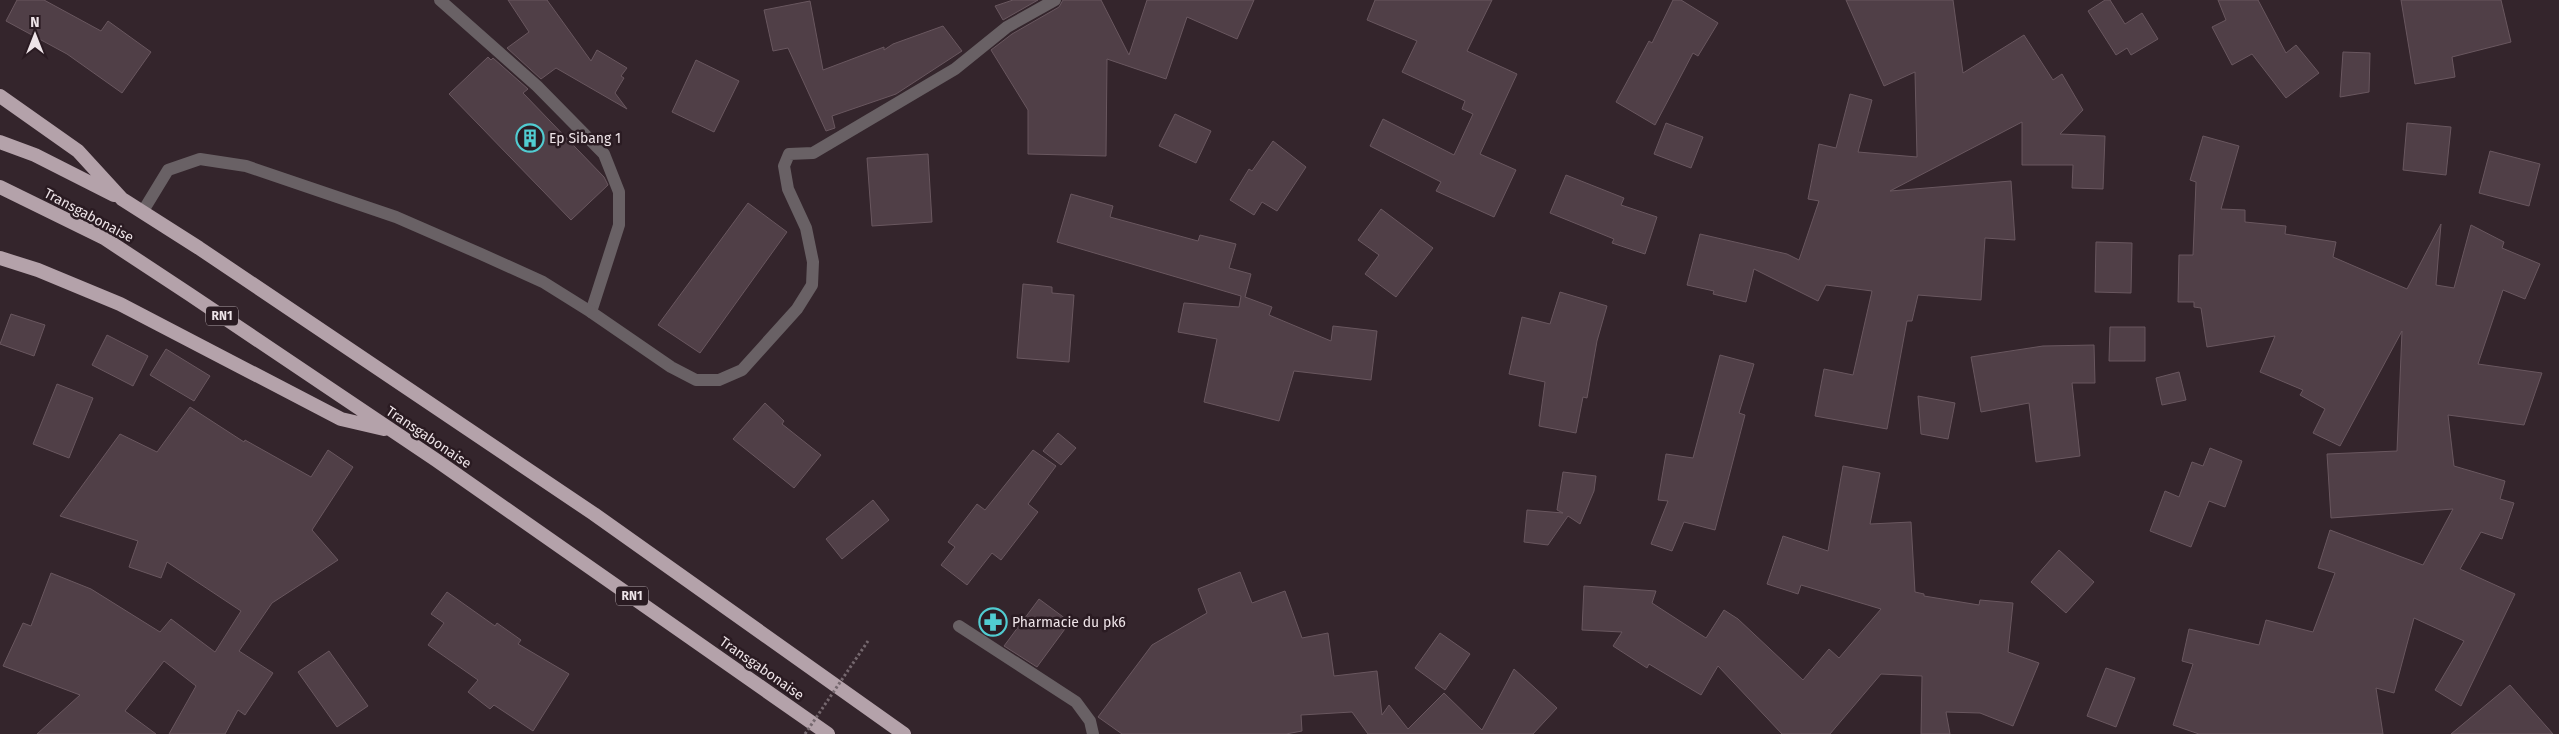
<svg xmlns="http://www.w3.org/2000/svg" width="2559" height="734" font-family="'Fira Sans',sans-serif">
<rect width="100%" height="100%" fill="#34252c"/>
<!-- building -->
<path fill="#503f47" stroke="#69575f" d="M 17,0 L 44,0 L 101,31 L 108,21 L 151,52 L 122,93 L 67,54 L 6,21 Z
M 508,0 L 547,0 L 591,61 L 597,50 L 627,68 L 621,76 L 624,78 L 615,93 L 627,109 L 556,68 L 541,79 L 507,48 L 529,32 Z
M 1013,0 L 1038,0 L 1003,20 L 995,6 Z
M 1063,0 L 1101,0 L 1129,55 L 1147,0 L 1254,0 L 1237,39 L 1187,17 L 1166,79 L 1107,59 L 1106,156 L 1028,154 L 1028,110 L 991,50 L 1012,34 L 1059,7 Z
M 1375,0 L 1492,0 L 1467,51 L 1517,74 L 1480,154 L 1516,170 L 1494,217 L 1436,191 L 1441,182 L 1370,146 L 1383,119 L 1454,155 L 1473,114 L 1462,109 L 1465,101 L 1402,72 L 1417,41 L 1367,20 Z
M 1673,0 L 1681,0 L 1718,23 L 1698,56 L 1693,53 L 1655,125 L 1616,102 L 1649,41 L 1652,43 Z
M 1846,0 L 1953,0 L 1963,73 L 2024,35 L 2053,80 L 2062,74 L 2083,110 L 2060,134 L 2105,136 L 2103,189 L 2072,188 L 2073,165 L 2022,165 L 2022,122 L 1890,191 L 2011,181 L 2015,240 L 1985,238 L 1981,300 L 1918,295 L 1912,321 L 1907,321 L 1887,429 L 1815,416 L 1824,369 L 1853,375 L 1872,291 L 1826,285 L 1818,301 L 1754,269 L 1746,302 L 1713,294 L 1714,291 L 1687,285 L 1700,234 L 1787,254 L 1799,260 L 1819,201 L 1808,199 L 1819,144 L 1836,148 L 1850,94 L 1872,100 L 1858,152 L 1917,157 L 1915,72 L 1884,86 Z
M 2105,0 L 2110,0 L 2125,24 L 2142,13 L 2158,39 L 2131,55 L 2127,48 L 2116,55 L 2088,11 Z
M 2218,0 L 2258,0 L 2286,53 L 2296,45 L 2319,73 L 2286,98 L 2252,54 L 2232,65 L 2212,27 L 2226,20 Z
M 2401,0 L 2501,0 L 2511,42 L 2452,57 L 2455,77 L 2415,84 Z
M 810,1 L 823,70 L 884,47 L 884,50 L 893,44 L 943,26 L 962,51 L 896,94 L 832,116 L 835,128 L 826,131 L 788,48 L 773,51 L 764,10 Z
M 2343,52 L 2370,53 L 2369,92 L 2340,97 Z
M 488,57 L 491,60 L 493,58 L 528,89 L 523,93 L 604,177 L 608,185 L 571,220 L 449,94 Z
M 696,60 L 739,81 L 714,132 L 672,112 Z
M 1175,114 L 1211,131 L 1196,163 L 1159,146 Z
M 1666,123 L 1703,137 L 1691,168 L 1654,154 Z
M 2407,123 L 2451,127 L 2446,175 L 2403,170 Z
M 2203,136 L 2239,146 L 2221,209 L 2245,210 L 2245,222 L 2286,226 L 2285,234 L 2336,242 L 2333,257 L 2407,289 L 2441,224 L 2436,285 L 2454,288 L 2471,225 L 2504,242 L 2502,248 L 2540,264 L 2525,299 L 2503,290 L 2478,364 L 2542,373 L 2524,425 L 2448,415 L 2454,466 L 2505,481 L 2500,499 L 2514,503 L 2502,539 L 2481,532 L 2460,569 L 2515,594 L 2461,706 L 2435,690 L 2464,641 L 2414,618 L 2394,693 L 2376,688 L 2383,734 L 2199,734 L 2173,725 L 2193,664 L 2182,661 L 2189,629 L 2259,645 L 2266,620 L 2313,632 L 2335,573 L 2318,568 L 2330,530 L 2423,565 L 2453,509 L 2331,518 L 2327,454 L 2397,451 L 2402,331 L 2340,446 L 2313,433 L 2325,409 L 2300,395 L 2303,390 L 2260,372 L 2275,336 L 2207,347 L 2201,308 L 2194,307 L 2194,302 L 2178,302 L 2179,255 L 2193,255 L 2196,182 L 2190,180 Z
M 1273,141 L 1306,167 L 1277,211 L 1262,202 L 1254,215 L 1230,200 L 1249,169 L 1252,171 Z
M 2490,151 L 2540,164 L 2529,206 L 2479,193 Z
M 928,154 L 932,222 L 872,226 L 867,158 Z
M 1566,175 L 1624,198 L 1621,205 L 1657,217 L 1645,254 L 1612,243 L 1614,239 L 1550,213 Z
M 1071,194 L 1113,206 L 1110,217 L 1198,241 L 1200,235 L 1236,244 L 1229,268 L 1251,274 L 1245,297 L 1272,307 L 1269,315 L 1331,341 L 1333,326 L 1377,331 L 1371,380 L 1294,371 L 1279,421 L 1204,402 L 1217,339 L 1178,332 L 1184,303 L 1239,307 L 1241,296 L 1057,242 Z
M 748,203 L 787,232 L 700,353 L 658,325 Z
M 1381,209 L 1433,248 L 1396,297 L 1365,274 L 1379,255 L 1358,240 Z
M 2096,242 L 2132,243 L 2131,293 L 2095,292 Z
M 1023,284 L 1052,287 L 1052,293 L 1074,295 L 1069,362 L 1017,358 Z
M 1560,292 L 1607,306 L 1597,341 L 1587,398 L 1583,397 L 1576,433 L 1539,426 L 1545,382 L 1509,374 L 1522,317 L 1550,324 Z
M 11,314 L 45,325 L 34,356 L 0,344 Z
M 2110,327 L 2145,327 L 2145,361 L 2109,361 Z
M 107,335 L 148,356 L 133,386 L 92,365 Z
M 2094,345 L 2095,383 L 2072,383 L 2080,456 L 2036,462 L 2029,403 L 1981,412 L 1971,357 L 2043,346 Z
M 166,349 L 210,376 L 194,401 L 150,375 Z
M 1720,355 L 1754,364 L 1739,413 L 1745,415 L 1715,530 L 1684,522 L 1672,551 L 1651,544 L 1668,501 L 1658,500 L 1666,454 L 1693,458 Z
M 2179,372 L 2186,400 L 2162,405 L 2156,378 Z
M 57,384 L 93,398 L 69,458 L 33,444 Z
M 1918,396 L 1955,403 L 1948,439 L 1921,434 Z
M 765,403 L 784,421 L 782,424 L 821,455 L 794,488 L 733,439 Z
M 190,407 L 244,442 L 245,440 L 311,477 L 328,450 L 353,467 L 312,530 L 338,560 L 272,603 L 239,651 L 273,673 L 245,715 L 238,710 L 225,734 L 169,734 L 196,686 L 164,661 L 125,711 L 156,734 L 37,734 L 80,695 L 3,666 L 23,623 L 31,626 L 51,573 L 91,589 L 160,632 L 171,619 L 215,652 L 241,611 L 167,562 L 161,578 L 129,567 L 138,541 L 60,516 L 120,434 L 157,452 Z
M 1058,433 L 1076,448 L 1061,465 L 1043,451 Z
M 2210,448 L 2242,461 L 2225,507 L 2209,501 L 2191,547 L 2150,531 L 2165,491 L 2179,497 L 2192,462 L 2203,466 Z
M 1033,450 L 1056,466 L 1028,504 L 1038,512 L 1001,560 L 992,553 L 967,585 L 941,565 L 955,547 L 948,542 L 977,504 L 985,510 Z
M 1843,466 L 1880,473 L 1870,524 L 1911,522 L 1915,592 L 1924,594 L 1924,596 L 1979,605 L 1980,600 L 2013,603 L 2008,652 L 2039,663 L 2013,726 L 1980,713 L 1946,712 L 1950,734 L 1921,734 L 1922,676 L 1881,674 L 1830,734 L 1782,734 L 1718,666 L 1701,695 L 1649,664 L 1647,668 L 1613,646 L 1622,632 L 1582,630 L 1584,586 L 1656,591 L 1652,603 L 1706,638 L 1724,610 L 1738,619 L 1803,680 L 1829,649 L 1839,658 L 1881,609 L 1801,585 L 1798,594 L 1767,584 L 1783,536 L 1828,551 Z
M 1563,472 L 1596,476 L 1594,491 L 1580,524 L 1568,516 L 1548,545 L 1524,542 L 1527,510 L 1563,513 L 1557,510 Z
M 873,500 L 889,520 L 842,559 L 826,539 Z
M 2059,550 L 2094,582 L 2066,613 L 2031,582 Z
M 1240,572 L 1252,603 L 1285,591 L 1302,638 L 1328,633 L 1334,676 L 1377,671 L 1382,715 L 1389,705 L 1408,729 L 1444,693 L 1482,730 L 1514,669 L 1557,708 L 1533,734 L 1368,734 L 1352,712 L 1301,715 L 1302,731 L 1286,734 L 1122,734 L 1098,717 L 1152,645 L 1207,613 L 1198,589 Z
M 447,592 L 495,626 L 497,623 L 521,640 L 518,644 L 569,674 L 533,731 L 494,705 L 490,709 L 468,692 L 478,680 L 428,645 L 444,623 L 431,614 Z
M 1039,599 L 1070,622 L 1037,667 L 1004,646 Z
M 1440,633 L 1470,654 L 1445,690 L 1415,668 Z
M 329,651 L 368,706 L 337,727 L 298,672 Z
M 2106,668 L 2135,678 L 2116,727 L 2087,716 Z
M 2510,685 L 2553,734 L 2451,734 Z"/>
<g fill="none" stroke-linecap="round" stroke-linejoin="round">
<!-- service -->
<path stroke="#696165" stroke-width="12" d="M 440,0 L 537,86 L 604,154 L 619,192 L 619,225 L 591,312"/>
<!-- minor -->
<path stroke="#696165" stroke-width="12" d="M 143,211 L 168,170 L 200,159 L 246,166 L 396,217 L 481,254 L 543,282 L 591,312 L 671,367 L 696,380 L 719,380 L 742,370 L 797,309 L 812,285 L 813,262 L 806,228 L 788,189 L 784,166 L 789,154 L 813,153 L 955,69 L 1007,27 L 1055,0
M 959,626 L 1076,702 L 1090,721 L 1093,734"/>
<!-- trunk -->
<path stroke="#b4a2aa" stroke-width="14" d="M 0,96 L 78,151 L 122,199 L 199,248 L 594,514 L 904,734
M 0,142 L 35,155 L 114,195
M 0,187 L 104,238 L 189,294 L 436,460 L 828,734
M 0,258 L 38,270 L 120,304 L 341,419 L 384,429"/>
<!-- path-bridge -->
<path stroke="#75686e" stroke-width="3" stroke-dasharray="2.5 2.5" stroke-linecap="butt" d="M 805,734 L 868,641"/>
</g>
<!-- icons -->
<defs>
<g id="building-ring" transform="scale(1.4375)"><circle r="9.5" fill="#2a1b22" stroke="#51ccd1" stroke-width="1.5"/><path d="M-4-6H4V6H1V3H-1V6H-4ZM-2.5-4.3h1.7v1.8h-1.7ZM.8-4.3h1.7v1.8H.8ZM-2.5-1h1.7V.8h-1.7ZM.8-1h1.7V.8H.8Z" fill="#51ccd1"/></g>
<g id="pharmacy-ring" transform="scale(1.4375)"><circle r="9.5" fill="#2a1b22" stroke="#51ccd1" stroke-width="1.5"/><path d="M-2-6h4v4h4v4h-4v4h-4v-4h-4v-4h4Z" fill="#51ccd1"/></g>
</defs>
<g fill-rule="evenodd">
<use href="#building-ring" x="530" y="138"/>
<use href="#pharmacy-ring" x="993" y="622"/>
</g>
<g text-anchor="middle" stroke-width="5" stroke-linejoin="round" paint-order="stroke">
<!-- shield labels -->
<g fill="#2a1b22" stroke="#b3a8ad" stroke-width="1">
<rect x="206" y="306.5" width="32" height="19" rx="4"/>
<rect x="616" y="586.5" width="32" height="19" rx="4"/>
</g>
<g font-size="12" font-weight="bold" fill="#eee4e8">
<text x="222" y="320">RN1</text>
<text x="632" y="600">RN1</text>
</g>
<!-- poi labels -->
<g font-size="14" fill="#eee4e8" stroke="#2a1b22" text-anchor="start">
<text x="549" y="143">Ep Sibang 1</text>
<text x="1012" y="627">Pharmacie du pk6</text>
</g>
<!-- street labels -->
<g font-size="14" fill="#eee4e8" stroke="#2a1b22">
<text transform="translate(89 215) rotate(28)" y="5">Transgabonaise</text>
<text transform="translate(429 437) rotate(34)" y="5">Transgabonaise</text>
<text transform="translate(762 668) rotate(35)" y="5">Transgabonaise</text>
</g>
</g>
<!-- north arrow -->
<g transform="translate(35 35)" stroke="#2a1b22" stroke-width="4" paint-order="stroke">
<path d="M0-4L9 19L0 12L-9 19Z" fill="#eee4e8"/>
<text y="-8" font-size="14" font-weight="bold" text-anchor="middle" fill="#eee4e8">N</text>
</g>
</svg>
